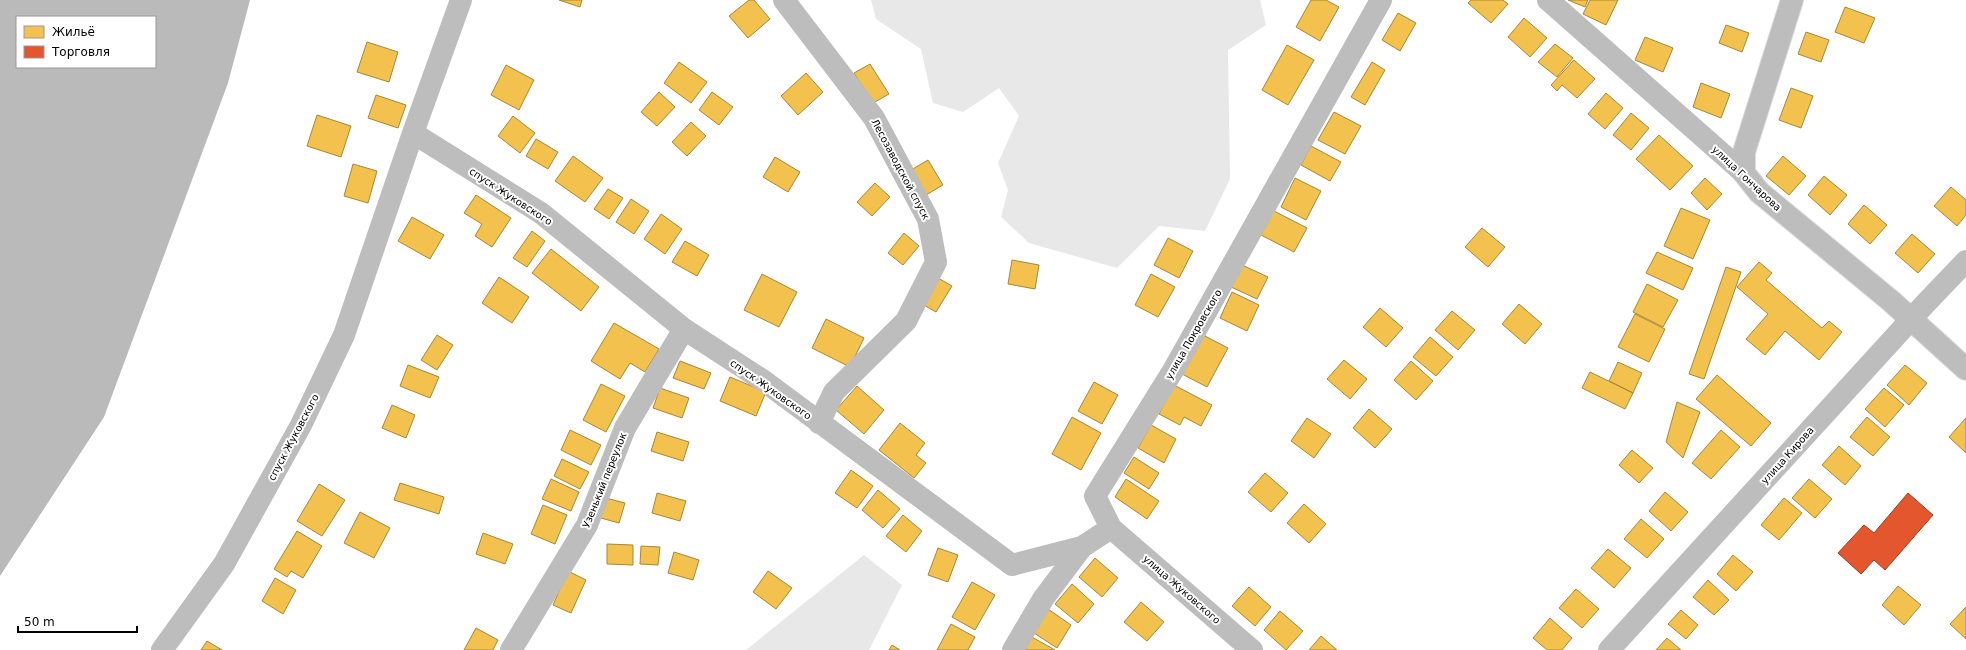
<svg xmlns="http://www.w3.org/2000/svg" width="1966" height="650" font-family="'DejaVu Sans',sans-serif">
<rect width="100%" height="100%" fill="#fff"/>
<!-- green -->
<path fill="#e8e8e8" d="M 871,0 L 1260,0 L 1266,25 L 1228,50 L 1230,179 L 1205,231 L 1159,226 L 1117,268 L 1029,243 L 1001,217 L 1008,190 L 998,163 L 1019,116 L 999,88 L 963,112 L 933,103 L 921,49 L 876,19 Z
M 864,555 L 902,585 L 869,650 L 746,650 Z"/>
<!-- water -->
<path fill="#bababa" fill-rule="evenodd" d="M 0,0 L 250,0 L 228,83 L 104,417 L 0,576 ZM 17,17 L 155,17 L 155,67 L 17,67 Z"/>
<!-- homes -->
<path fill="#f2c14e" stroke="#a98737" d="M 559,0 L 582,0 L 580,7 Z
M 749,0 L 754,0 L 770,19 L 748,38 L 729,16 Z
M 1311,0 L 1326,0 L 1339,7 L 1320,41 L 1296,27 Z
M 1471,0 L 1503,0 L 1508,4 L 1491,23 L 1468,3 Z
M 1568,0 L 1588,0 L 1585,7 Z
M 1590,0 L 1618,0 L 1606,25 L 1583,14 Z
M 1845,7 L 1875,18 L 1864,43 L 1835,32 Z
M 1398,13 L 1416,23 L 1400,51 L 1382,40 Z
M 1524,18 L 1547,38 L 1530,57 L 1508,37 Z
M 1726,25 L 1749,33 L 1742,52 L 1719,43 Z
M 1806,32 L 1829,40 L 1821,62 L 1798,54 Z
M 1645,37 L 1673,48 L 1663,72 L 1635,60 Z
M 367,42 L 398,52 L 389,82 L 357,72 Z
M 1555,44 L 1573,58 L 1557,77 L 1538,62 Z
M 1287,45 L 1314,60 L 1288,105 L 1262,90 Z
M 1574,60 L 1595,79 L 1577,98 L 1562,85 L 1557,91 L 1551,85 Z
M 679,62 L 707,82 L 691,103 L 664,83 Z
M 1372,62 L 1385,70 L 1365,105 L 1351,97 Z
M 870,64 L 889,94 L 873,103 L 854,73 Z
M 506,65 L 534,80 L 519,110 L 491,95 Z
M 806,73 L 823,92 L 798,115 L 781,96 Z
M 1701,83 L 1730,94 L 1721,118 L 1693,107 Z
M 1791,88 L 1813,96 L 1801,128 L 1779,120 Z
M 659,92 L 675,107 L 657,126 L 641,112 Z
M 712,92 L 733,107 L 719,125 L 699,110 Z
M 1606,93 L 1623,108 L 1605,129 L 1588,114 Z
M 376,95 L 406,105 L 398,128 L 368,118 Z
M 1334,112 L 1361,126 L 1345,154 L 1318,140 Z
M 1631,113 L 1649,128 L 1631,150 L 1613,135 Z
M 317,115 L 351,126 L 341,157 L 307,146 Z
M 513,116 L 535,133 L 520,153 L 498,136 Z
M 691,122 L 706,136 L 687,156 L 672,142 Z
M 1659,135 L 1693,166 L 1670,190 L 1636,159 Z
M 536,139 L 558,152 L 548,169 L 526,156 Z
M 1311,146 L 1341,162 L 1330,181 L 1301,165 Z
M 573,156 L 603,178 L 585,202 L 555,181 Z
M 1783,156 L 1806,176 L 1789,195 L 1766,176 Z
M 775,157 L 800,172 L 788,192 L 763,177 Z
M 928,160 L 943,185 L 926,195 L 911,170 Z
M 353,164 L 377,171 L 368,203 L 344,196 Z
M 1824,176 L 1847,195 L 1830,215 L 1808,195 Z
M 1295,178 L 1321,191 L 1306,220 L 1281,207 Z
M 1705,178 L 1722,194 L 1707,210 L 1691,193 Z
M 875,183 L 890,197 L 872,216 L 857,202 Z
M 1951,187 L 1966,200 L 1966,215 L 1957,226 L 1934,206 Z
M 608,189 L 623,198 L 609,219 L 594,209 Z
M 476,195 L 511,218 L 492,247 L 475,236 L 482,224 L 464,213 Z
M 631,199 L 649,211 L 634,234 L 616,222 Z
M 1864,205 L 1887,225 L 1870,244 L 1848,224 Z
M 1681,208 L 1710,220 L 1693,259 L 1664,246 Z
M 1274,211 L 1307,228 L 1294,252 L 1261,235 Z
M 661,214 L 682,229 L 665,254 L 644,239 Z
M 412,217 L 444,235 L 430,259 L 398,241 Z
M 1482,228 L 1505,247 L 1488,267 L 1465,247 Z
M 532,231 L 545,241 L 527,267 L 513,258 Z
M 904,233 L 919,246 L 903,265 L 888,253 Z
M 1912,234 L 1935,254 L 1918,273 L 1895,253 Z
M 1168,238 L 1193,251 L 1179,278 L 1154,265 Z
M 685,241 L 709,255 L 697,276 L 672,262 Z
M 551,249 L 599,287 L 581,311 L 532,273 Z
M 1657,252 L 1693,268 L 1683,290 L 1646,273 Z
M 1012,260 L 1039,265 L 1035,289 L 1008,284 Z
M 1759,262 L 1772,273 L 1766,280 L 1822,328 L 1829,321 L 1842,332 L 1819,360 L 1785,331 L 1765,355 L 1746,339 L 1768,314 L 1737,287 Z
M 1242,265 L 1268,277 L 1257,299 L 1231,287 Z
M 1726,267 L 1741,272 L 1704,379 L 1689,374 Z
M 762,274 L 797,292 L 779,327 L 744,310 Z
M 1151,274 L 1175,287 L 1158,317 L 1135,305 Z
M 499,277 L 529,297 L 512,323 L 482,303 Z
M 938,278 L 952,286 L 936,312 L 922,304 Z
M 1647,284 L 1678,300 L 1663,327 L 1633,312 Z
M 1232,292 L 1259,305 L 1247,331 L 1220,318 Z
M 1519,304 L 1542,324 L 1525,344 L 1502,324 Z
M 1380,308 L 1403,328 L 1386,347 L 1363,327 Z
M 1452,311 L 1475,330 L 1458,350 L 1435,330 Z
M 1635,314 L 1665,329 L 1649,362 L 1618,347 Z
M 826,319 L 864,338 L 850,367 L 812,348 Z
M 614,323 L 659,349 L 645,372 L 630,363 L 620,379 L 591,361 Z
M 437,335 L 453,345 L 437,370 L 421,360 Z
M 1203,335 L 1228,348 L 1207,387 L 1182,374 Z
M 1430,337 L 1453,357 L 1436,376 L 1413,357 Z
M 1344,360 L 1367,379 L 1350,399 L 1327,379 Z
M 680,361 L 711,373 L 704,389 L 673,378 Z
M 1411,361 L 1433,381 L 1416,400 L 1394,380 Z
M 1618,362 L 1642,373 L 1633,393 L 1609,381 Z
M 408,365 L 439,377 L 430,398 L 400,386 Z
M 1905,365 L 1927,383 L 1909,405 L 1887,385 Z
M 1590,372 L 1633,393 L 1625,409 L 1582,388 Z
M 1717,375 L 1771,423 L 1751,446 L 1696,399 Z
M 730,377 L 766,392 L 756,416 L 720,401 Z
M 1094,382 L 1118,395 L 1102,424 L 1078,411 Z
M 601,384 L 625,396 L 606,432 L 583,420 Z
M 1174,385 L 1212,405 L 1201,426 L 1184,417 L 1180,425 L 1159,414 Z
M 857,386 L 884,410 L 864,434 L 836,410 Z
M 660,388 L 689,398 L 682,418 L 653,408 Z
M 1884,388 L 1904,405 L 1885,427 L 1865,409 Z
M 1677,402 L 1700,412 L 1683,458 L 1666,442 Z
M 392,405 L 415,415 L 406,438 L 382,428 Z
M 1369,409 L 1392,429 L 1375,448 L 1353,428 Z
M 1072,417 L 1101,433 L 1081,470 L 1052,454 Z
M 1867,417 L 1890,437 L 1873,456 L 1850,437 Z
M 1307,418 L 1331,434 L 1314,458 L 1291,441 Z
M 1966,418 L 1966,453 L 1949,437 Z
M 900,423 L 925,443 L 916,455 L 926,463 L 914,478 L 879,450 Z
M 1151,425 L 1176,439 L 1164,463 L 1138,448 Z
M 570,430 L 601,445 L 591,465 L 561,450 Z
M 1721,430 L 1740,447 L 1711,479 L 1692,463 Z
M 657,432 L 689,442 L 683,461 L 651,451 Z
M 1839,446 L 1861,466 L 1845,485 L 1822,465 Z
M 1632,450 L 1653,468 L 1639,483 L 1619,465 Z
M 1134,457 L 1159,473 L 1149,489 L 1124,473 Z
M 562,459 L 589,472 L 580,489 L 554,476 Z
M 851,470 L 873,486 L 857,508 L 835,493 Z
M 1265,473 L 1288,493 L 1271,512 L 1248,492 Z
M 551,479 L 579,492 L 571,511 L 542,499 Z
M 1126,479 L 1159,501 L 1147,519 L 1115,497 Z
M 1809,479 L 1832,499 L 1815,518 L 1792,498 Z
M 400,483 L 444,497 L 439,514 L 394,500 Z
M 319,484 L 345,500 L 322,536 L 297,521 Z
M 878,490 L 900,509 L 883,528 L 862,510 Z
M 1665,492 L 1688,512 L 1671,531 L 1649,511 Z
M 657,493 L 686,501 L 680,521 L 652,513 Z
M 602,497 L 625,503 L 619,523 L 597,517 Z
M 1784,498 L 1802,513 L 1779,540 L 1761,525 Z
M 1304,504 L 1326,524 L 1309,543 L 1287,523 Z
M 543,505 L 567,515 L 555,544 L 531,534 Z
M 360,512 L 390,528 L 374,558 L 344,543 Z
M 903,515 L 922,531 L 906,552 L 886,536 Z
M 1641,519 L 1664,539 L 1647,558 L 1624,539 Z
M 297,531 L 322,546 L 303,578 L 291,571 L 287,577 L 274,569 Z
M 483,533 L 513,544 L 505,564 L 476,554 Z
M 607,544 L 633,545 L 633,565 L 607,564 Z
M 641,546 L 660,547 L 658,565 L 640,564 Z
M 938,548 L 958,555 L 948,582 L 928,575 Z
M 1608,549 L 1631,568 L 1614,588 L 1591,568 Z
M 674,552 L 699,560 L 693,580 L 668,573 Z
M 1733,555 L 1753,572 L 1736,591 L 1717,574 Z
M 1095,558 L 1118,578 L 1102,597 L 1079,577 Z
M 568,571 L 586,580 L 571,613 L 553,605 Z
M 768,571 L 792,588 L 776,609 L 753,592 Z
M 275,578 L 296,590 L 283,614 L 262,601 Z
M 1708,580 L 1729,600 L 1714,615 L 1693,597 Z
M 972,582 L 995,595 L 975,630 L 952,617 Z
M 1072,584 L 1094,604 L 1078,623 L 1055,604 Z
M 1898,586 L 1921,605 L 1904,625 L 1882,605 Z
M 1249,587 L 1271,607 L 1255,626 L 1232,606 Z
M 1576,589 L 1599,609 L 1582,628 L 1559,608 Z
M 1141,602 L 1164,622 L 1147,641 L 1124,622 Z
M 1966,607 L 1966,639 L 1950,624 Z
M 1048,609 L 1071,625 L 1057,648 L 1034,633 Z
M 1681,610 L 1698,625 L 1686,639 L 1668,624 Z
M 1280,611 L 1303,631 L 1286,650 L 1264,630 Z
M 1550,618 L 1572,638 L 1562,650 L 1547,650 L 1533,638 Z
M 951,624 L 975,637 L 968,650 L 937,650 Z
M 476,628 L 498,640 L 493,650 L 464,650 Z
M 1321,636 L 1337,650 L 1309,650 Z
M 1032,637 L 1055,650 L 1025,650 Z
M 1667,638 L 1681,650 L 1656,650 Z
M 207,641 L 222,650 L 201,650 Z
M 892,645 L 900,650 L 889,650 Z"/>
<!-- shops -->
<path fill="#e4572e" stroke="#a03d20" d="M 1908,493 L 1933,515 L 1885,570 L 1874,560 L 1861,574 L 1838,553 L 1864,525 L 1874,533 Z"/>
<g fill="none" stroke-linecap="round" stroke-linejoin="round">
<!-- major casing -->
<g stroke="#dbdbdb" stroke-width="24">
<path id="major" d="M 1792,0 L 1744,152 L 1744,173 L 1759,192 L 1891,301 L 1966,369"/>
</g>
<!-- minor -->
<path stroke="#bdbdbd" stroke-width="22" d="M 784,0 L 874,118 L 928,219 L 936,262 L 906,321 L 834,392 L 819,423
M 1548,0 L 1744,173
M 413,133 L 541,213 L 684,329 L 764,381 L 1012,565 L 1082,547
M 1111,528 L 1252,650
M 162,650 L 224,564 L 301,425 L 344,335 L 413,133 L 461,0
M 511,650 L 587,525 L 625,428 L 684,329
M 1013,650 L 1043,599 L 1082,547 L 1111,528 L 1095,496 L 1174,369 L 1381,0
M 1609,650 L 1925,304 L 1966,261"/>
<!-- major -->
<use href="#major" stroke="#bdbdbd" stroke-width="22"/>
</g>
<g text-anchor="middle" stroke-width="4" stroke-linejoin="round" paint-order="stroke">
<!-- street labels -->
<g font-size="10" fill="#000" stroke="#fff">
<text transform="translate(901 169) rotate(62)" y="4">Лесозаводской спуск</text>
<text transform="translate(1747 178) rotate(43)" y="4">улица Гончарова</text>
<text transform="translate(511 196) rotate(33)" y="4">спуск Жуковского</text>
<text transform="translate(1193 334) rotate(-60)" y="4">улица Покровского</text>
<text transform="translate(771 389) rotate(35)" y="4">спуск Жуковского</text>
<text transform="translate(293 437) rotate(-62)" y="4">спуск Жуковского</text>
<text transform="translate(1787 455) rotate(-48)" y="4">улица Кирова</text>
<text transform="translate(604 480) rotate(-68)" y="4">Узенький переулок</text>
<text transform="translate(1182 589) rotate(41)" y="4">улица Жуковского</text>
</g>
</g>
<!-- legend -->
<rect x="16" y="16" width="140" height="52" fill="#ffffff" stroke="#999999"/>
<rect x="24" y="26" width="20" height="12" fill="#f2c14e" stroke="#999999"/>
<text x="52" y="36" font-size="12" fill="#000000">Жильё</text>
<rect x="24" y="46" width="20" height="12" fill="#e4572e" stroke="#999999"/>
<text x="52" y="56" font-size="12" fill="#000000">Торговля</text>
<!-- scale -->
<path d="M18 626v6h119v-6" fill="none" stroke="#000000" stroke-width="2"/>
<text x="24" y="626" font-size="12" fill="#000000" stroke="#ffffff" stroke-width="3" paint-order="stroke">50 m</text>
</svg>
